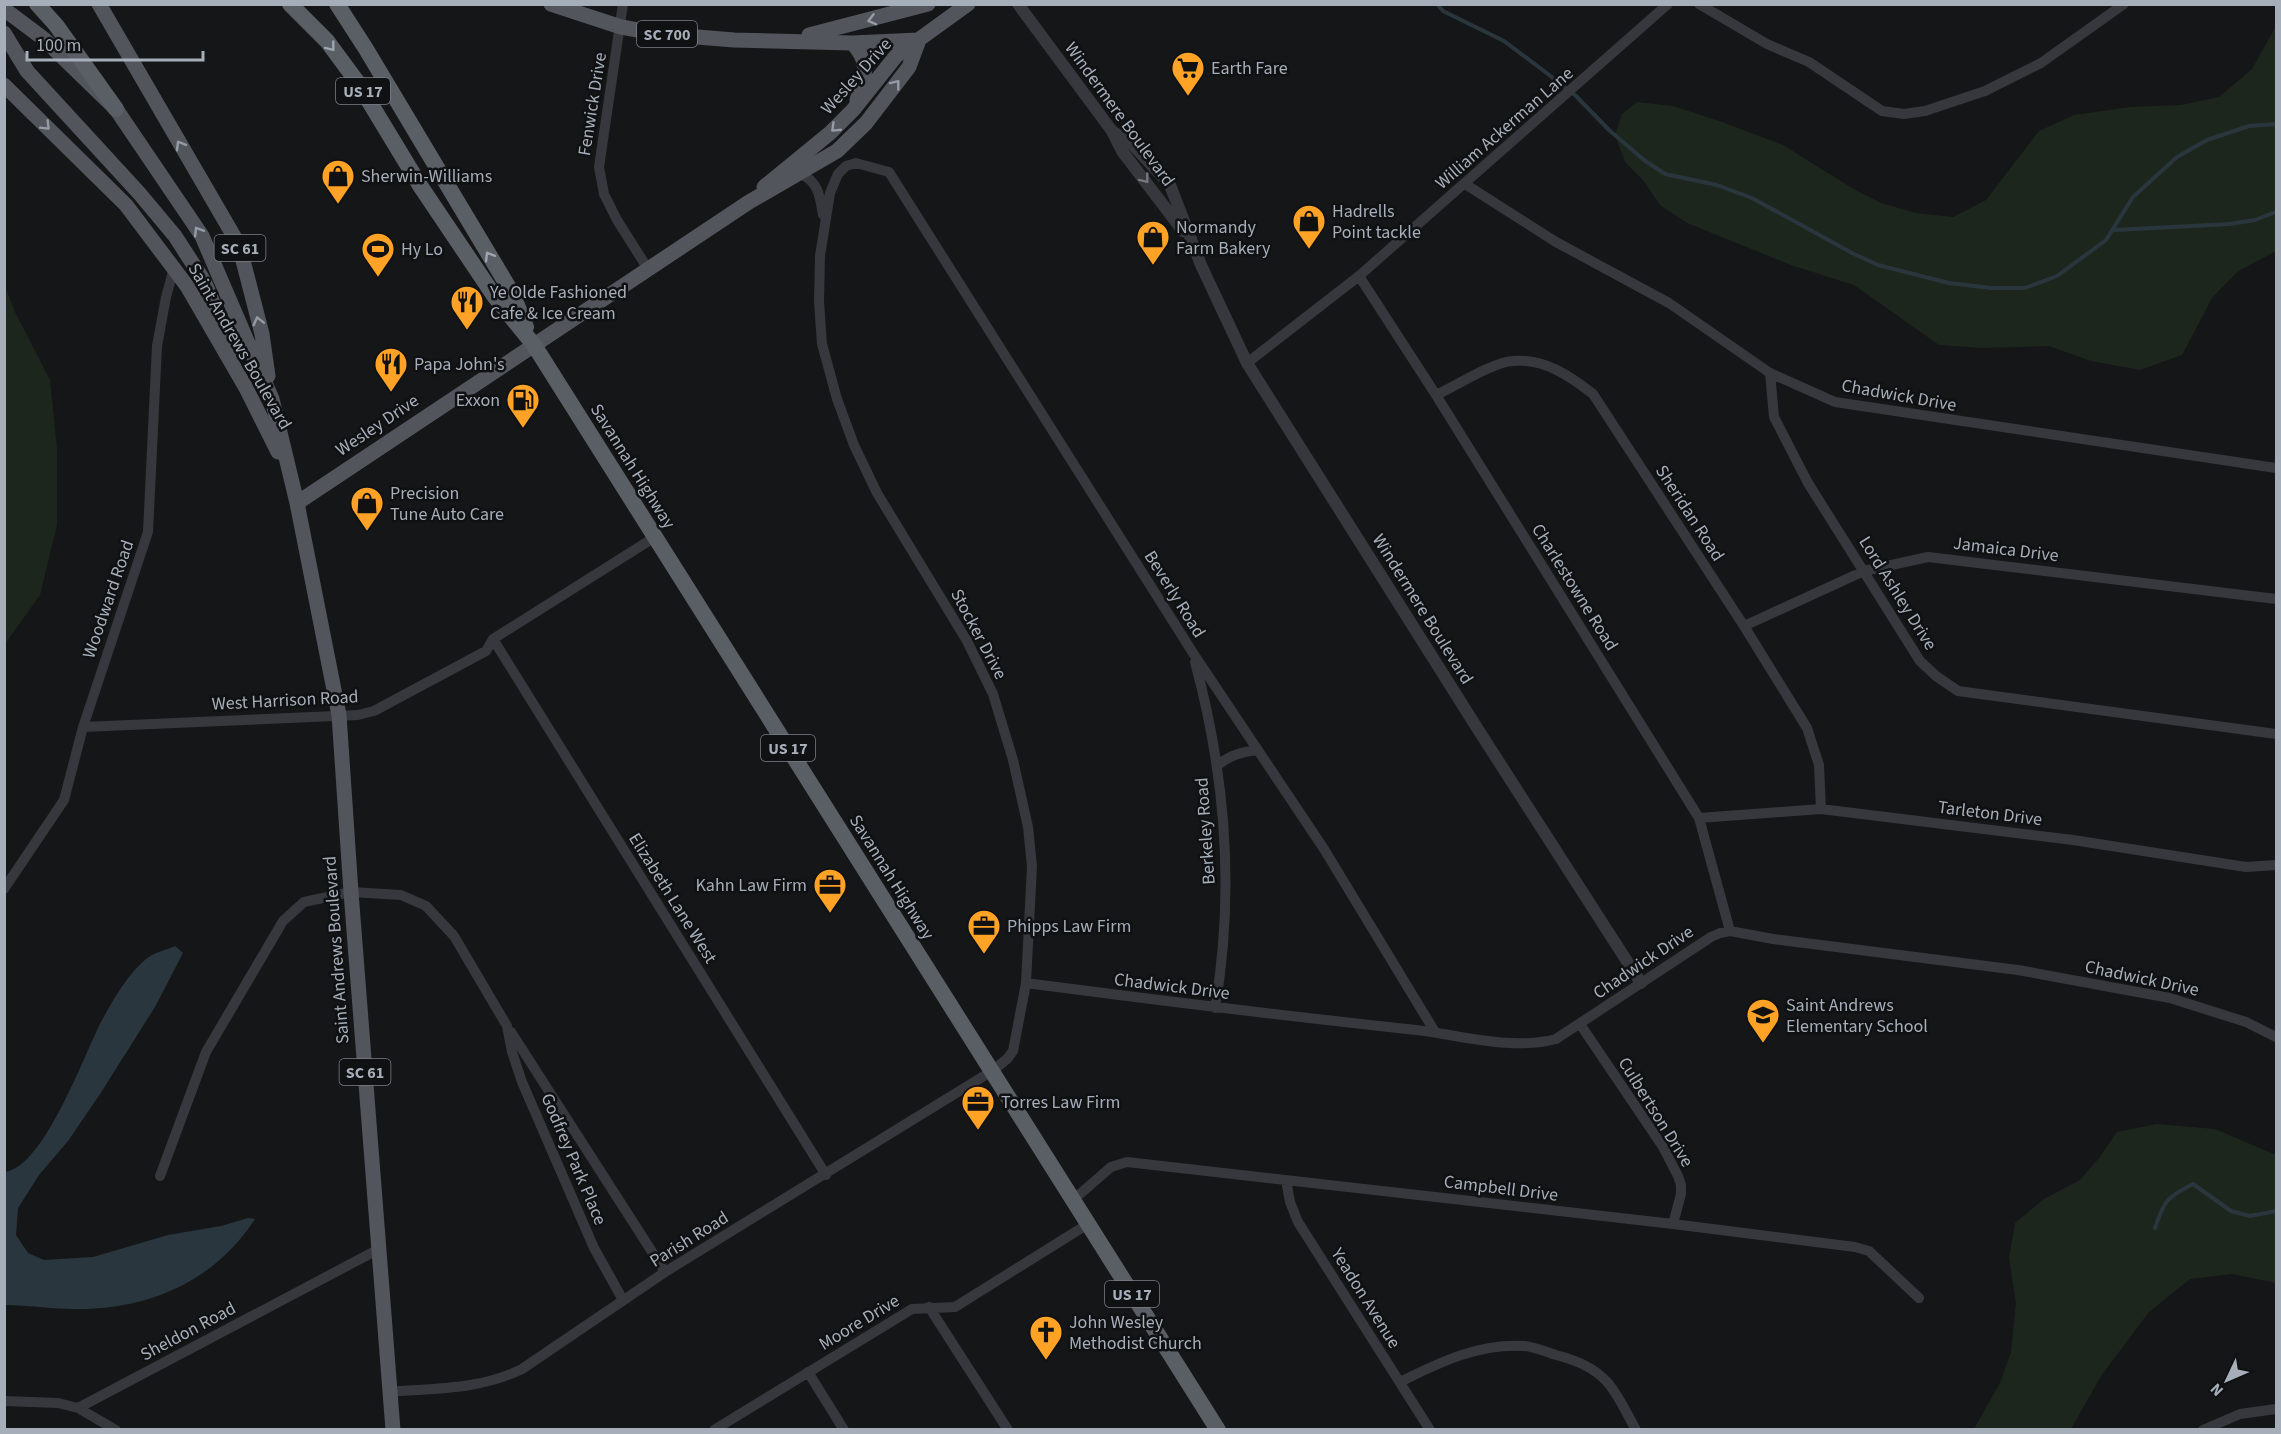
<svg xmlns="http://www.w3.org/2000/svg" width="2281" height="1434" font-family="'Source Sans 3',sans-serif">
<rect width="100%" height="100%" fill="#151618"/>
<!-- green -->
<path fill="#1d261d" d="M 2276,26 L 2276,251 L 2237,272 L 2212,298 L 2182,355 L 2140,370 L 2091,361 L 2049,346 L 1982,348 L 1939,345 L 1854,285 L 1791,265 L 1687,223 L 1660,205 L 1643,180 L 1625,162 L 1615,135 L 1622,114 L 1637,102 L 1673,106 L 1722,122 L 1783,145 L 1852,188 L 1881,203 L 1916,213 L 1953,217 L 1986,200 L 2039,131 L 2074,115 L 2131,107 L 2181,105 L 2219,97 L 2252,69 Z
M 4,284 L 15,312 L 50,380 L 57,449 L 57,525 L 40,595 L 5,644 Z
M 2157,1124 L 2215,1129 L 2276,1155 L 2276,1283 L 2232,1274 L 2190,1279 L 2149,1312 L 2101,1376 L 2071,1429 L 1974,1429 L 2000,1383 L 2011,1352 L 2016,1303 L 2009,1258 L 2015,1223 L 2044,1199 L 2080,1180 L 2099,1158 L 2117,1132 Z"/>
<!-- water -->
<path fill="#2a363d" d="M 175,946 L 183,953 L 155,1007 L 100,1094 L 68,1141 L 39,1175 L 18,1208 L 16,1235 L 28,1253 L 44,1260 L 93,1257 L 168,1235 L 221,1226 L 248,1218 L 255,1219 C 214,1282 148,1310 74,1309 C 50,1309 28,1305 5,1305 L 5,1172 C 44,1167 84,1055 101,1022 C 113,1000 127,975 146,959 C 153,953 166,950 175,946 Z"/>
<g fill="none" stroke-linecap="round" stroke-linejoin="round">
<!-- stream -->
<path stroke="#2a363d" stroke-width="4" d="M 1437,4 L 1443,11 L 1504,41 L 1544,71 L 1576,96 L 1609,130 L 1644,160 L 1665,174 L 1717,185 L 1752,198 L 1852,253 L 1878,265 L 1949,283 L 1991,288 L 2025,288 L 2057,276 L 2106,240 L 2133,197 L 2177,157 L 2207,140 L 2249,126 L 2276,124
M 2115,230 L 2230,224 L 2255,220 L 2276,212
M 2155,1228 C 2164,1201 2167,1197 2193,1184 L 2231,1211 L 2250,1216 L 2276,1211"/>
<!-- minor -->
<path stroke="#36383d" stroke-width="10" d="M 623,4 L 599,167 L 604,194 L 617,220 L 648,269
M 1699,4 L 1767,44 L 1809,62 L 1882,111 L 1904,114 L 1925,111 L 1985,91 L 2041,63 L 2124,4
M 800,174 C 819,181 820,198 823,215
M 1465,184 L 1556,242 L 1669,303 L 1770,373 L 1835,402 L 2276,468
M 1359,276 L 1436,395 L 1699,818 L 1730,931
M 1247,363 L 1359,276 L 1668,4
M 1770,373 L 1774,417 L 1808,483 L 1920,661 L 1936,676 L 1958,691 L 2276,734
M 1436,395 C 1456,386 1493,362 1513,361 C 1544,358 1570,376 1593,394 L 1744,626 L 1807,728 L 1819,765 L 1821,809
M 1744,626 L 1864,571 L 1928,557 L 2276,599
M 493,639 L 826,1175
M 1195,662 C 1226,777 1235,891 1215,1008
M 83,727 L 358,715 L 374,711 L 486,651 L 493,639 L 655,537
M 1218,765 C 1230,755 1242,752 1258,750
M 1699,818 L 1821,809 L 2073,840 L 2246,867 L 2276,865
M 4,889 L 64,800 L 83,727 L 148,532 L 157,346 L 166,297 L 174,268
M 1026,983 C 1156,1000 1285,1016 1416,1030 C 1461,1035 1511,1051 1556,1039 L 1711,937 L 1720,933 L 1730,931 L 1773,939 L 2018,970 L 2170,998 L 2246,1022 L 2276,1037
M 1580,1024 L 1663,1147 L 1678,1176 L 1681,1185 L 1681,1194 L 1673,1224
M 511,1032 L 665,1272
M 160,1176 L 206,1052 L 283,921 L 304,902 L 351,892 L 401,895 L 426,906 L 454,936 L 507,1026 L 512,1052 L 522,1082 L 594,1248 L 623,1300
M 1286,1180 L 1290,1202 L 1298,1222 L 1430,1430
M 1073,1200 L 1111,1167 L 1127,1162 L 1673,1224 L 1855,1247 L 1869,1251 L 1919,1298
M 929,1307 L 1008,1430
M 808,1372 L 844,1430
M 1400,1382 C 1440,1362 1479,1343 1525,1346 C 1535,1347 1546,1352 1556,1355 C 1575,1360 1594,1367 1608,1383 C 1619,1396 1627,1414 1636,1430
M 389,1392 C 436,1388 479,1390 522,1369 L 665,1272 L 992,1071 L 1007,1059 L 1013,1051 L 1026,983 L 1032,866 L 1028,827 L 1013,760 L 993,694 L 967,641 L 877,493 L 854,445 L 837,399 L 822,344 L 819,302 L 820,256 L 830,193 L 838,174 L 846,166 L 856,163 L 889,172 L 1193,653 L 1324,849 L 1435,1032
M 4,1401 L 58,1403 L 78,1408 L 379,1249
M 78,1408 L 116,1430
M 714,1430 L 912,1309 L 955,1307 L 1088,1224
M 2203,1430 L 2240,1414 L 2276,1409"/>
<!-- tertiary -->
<path stroke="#36383d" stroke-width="12" d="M 1018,4 L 1112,131 L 1122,151 L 1183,231
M 1112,131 L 1130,142 L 1170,185 L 1201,265 L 1247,363 L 1479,731 L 1641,983"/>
<!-- primary -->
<path stroke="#52555c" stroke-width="15" d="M 99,4 L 239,245 L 262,334 L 268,376
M 551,4 L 621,27 L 660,34 L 734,40 L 852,43 L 919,40
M 4,9 L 44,39 L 116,109 L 202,236 L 272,399 L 297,503 L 339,715 L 351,892 L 393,1430
M 4,33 L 27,71 L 139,193 L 175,236 L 204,281 L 232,349
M 809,35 L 928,4
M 852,43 C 871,62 865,76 857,100
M 4,85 L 126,205 L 187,286 L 246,388 L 278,452
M 764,187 L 830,133 L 853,110 L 896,56 L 968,4
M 297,503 L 749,202 L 837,151 L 866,123 L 909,67 L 919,40"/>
<!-- trunk -->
<path stroke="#5a5e65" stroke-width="16" d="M 37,4 L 56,25 L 116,109
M 290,4 L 327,41 L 358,83 L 421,187 L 495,297 L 534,345 L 1218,1430
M 337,4 L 366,49 L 512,293 L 526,327"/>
</g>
<!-- one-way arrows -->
<defs><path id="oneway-chevron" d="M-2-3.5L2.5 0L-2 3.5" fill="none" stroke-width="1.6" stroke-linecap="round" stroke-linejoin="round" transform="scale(1.5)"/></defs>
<g stroke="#959ca6">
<use href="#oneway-chevron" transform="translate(872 20) rotate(165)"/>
<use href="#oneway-chevron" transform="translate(896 84) rotate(-52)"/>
<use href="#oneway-chevron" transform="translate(46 126) rotate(45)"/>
<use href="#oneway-chevron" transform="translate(835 128) rotate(136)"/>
<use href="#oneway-chevron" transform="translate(180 145) rotate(-120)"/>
<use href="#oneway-chevron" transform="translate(198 231) rotate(-122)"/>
<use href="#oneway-chevron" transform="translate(258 321) rotate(-104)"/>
</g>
<g stroke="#9ea6b1">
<use href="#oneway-chevron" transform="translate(331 47) rotate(52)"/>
<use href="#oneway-chevron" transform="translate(489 256) rotate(-121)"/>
</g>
<use stroke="#747981" href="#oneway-chevron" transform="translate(1145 179) rotate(52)"/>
<!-- icons -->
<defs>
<g id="supermarket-pin" transform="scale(1.725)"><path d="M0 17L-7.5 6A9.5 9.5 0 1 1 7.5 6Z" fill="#ffa226" stroke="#101113"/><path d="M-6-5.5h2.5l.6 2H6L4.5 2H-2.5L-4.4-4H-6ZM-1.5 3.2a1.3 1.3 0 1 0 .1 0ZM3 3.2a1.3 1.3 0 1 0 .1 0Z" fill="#111"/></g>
<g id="shop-pin" transform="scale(1.725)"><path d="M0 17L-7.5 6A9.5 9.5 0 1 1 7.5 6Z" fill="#ffa226" stroke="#101113"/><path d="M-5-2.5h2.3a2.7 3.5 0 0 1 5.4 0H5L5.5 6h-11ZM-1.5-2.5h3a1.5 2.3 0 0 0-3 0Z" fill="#111"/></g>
<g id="stadium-pin" transform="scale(1.725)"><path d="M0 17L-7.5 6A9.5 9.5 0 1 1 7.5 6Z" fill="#ffa226" stroke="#101113"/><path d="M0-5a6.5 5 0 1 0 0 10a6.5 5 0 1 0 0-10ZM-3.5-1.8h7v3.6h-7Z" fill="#111"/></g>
<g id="restaurant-pin" transform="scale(1.725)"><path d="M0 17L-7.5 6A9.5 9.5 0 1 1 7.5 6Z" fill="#ffa226" stroke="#101113"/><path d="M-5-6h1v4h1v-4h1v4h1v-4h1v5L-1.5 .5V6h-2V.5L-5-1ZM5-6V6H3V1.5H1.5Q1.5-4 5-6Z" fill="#111"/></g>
<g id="fuel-pin" transform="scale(1.725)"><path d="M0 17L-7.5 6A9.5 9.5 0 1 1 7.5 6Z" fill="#ffa226" stroke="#101113"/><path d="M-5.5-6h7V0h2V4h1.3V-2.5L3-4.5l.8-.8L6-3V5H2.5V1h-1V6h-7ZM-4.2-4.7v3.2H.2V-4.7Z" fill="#111"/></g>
<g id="office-pin" transform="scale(1.725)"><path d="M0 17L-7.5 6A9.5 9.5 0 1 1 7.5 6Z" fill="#ffa226" stroke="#101113"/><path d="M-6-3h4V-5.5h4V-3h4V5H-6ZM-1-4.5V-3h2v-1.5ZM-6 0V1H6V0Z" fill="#111"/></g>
<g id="school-pin" transform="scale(1.725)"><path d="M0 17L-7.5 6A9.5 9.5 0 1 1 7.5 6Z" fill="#ffa226" stroke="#101113"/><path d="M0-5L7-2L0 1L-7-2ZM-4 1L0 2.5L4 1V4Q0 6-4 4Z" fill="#111"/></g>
<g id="church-pin" transform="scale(1.725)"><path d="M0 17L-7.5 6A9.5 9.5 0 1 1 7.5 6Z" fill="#ffa226" stroke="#101113"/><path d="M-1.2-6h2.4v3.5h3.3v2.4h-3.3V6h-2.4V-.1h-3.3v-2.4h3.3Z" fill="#111"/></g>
</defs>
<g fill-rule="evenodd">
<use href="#supermarket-pin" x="1188" y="68"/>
<use href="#shop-pin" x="338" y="176"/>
<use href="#shop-pin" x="1309" y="221"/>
<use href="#shop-pin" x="1153" y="237"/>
<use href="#stadium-pin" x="378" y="249"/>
<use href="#restaurant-pin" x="467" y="302"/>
<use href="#restaurant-pin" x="391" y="364"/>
<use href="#fuel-pin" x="523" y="400"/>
<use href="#shop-pin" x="367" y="503"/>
<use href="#office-pin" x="830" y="885"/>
<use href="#office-pin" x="984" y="926"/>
<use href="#school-pin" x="1763" y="1015"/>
<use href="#office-pin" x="978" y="1102"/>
<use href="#church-pin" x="1046" y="1332"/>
</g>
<g text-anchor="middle" stroke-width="5" stroke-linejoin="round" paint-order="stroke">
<!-- shield labels -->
<g fill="#101113" stroke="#797f87" stroke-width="1.5">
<rect x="637" y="21" width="60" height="26" rx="4.5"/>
<rect x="336" y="78" width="54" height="26" rx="4.5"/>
<rect x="214.5" y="235" width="51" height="26" rx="4.5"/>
<rect x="761" y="735" width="54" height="26" rx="4.5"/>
<rect x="339.5" y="1059" width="51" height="26" rx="4.5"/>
<rect x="1105" y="1281" width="54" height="26" rx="4.5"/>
</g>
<g font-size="16" font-weight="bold" fill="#a6aeb9">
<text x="667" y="40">SC 700</text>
<text x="363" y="97">US 17</text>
<text x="240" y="254">SC 61</text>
<text x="788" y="754">US 17</text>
<text x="365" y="1078">SC 61</text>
<text x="1132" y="1300">US 17</text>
</g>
<!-- poi labels -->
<g font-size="18" fill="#a6aeb9" stroke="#101113" text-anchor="start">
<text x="1211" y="74">Earth Fare</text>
<text x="361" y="182">Sherwin-Williams</text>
<text x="1332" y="217">Hadrells<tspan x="1332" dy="21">Point tackle</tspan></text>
<text x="1176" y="233">Normandy<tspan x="1176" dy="21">Farm Bakery</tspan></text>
<text x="401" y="255">Hy Lo</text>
<text x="490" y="298">Ye Olde Fashioned<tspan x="490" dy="21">Cafe &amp; Ice Cream</tspan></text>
<text x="414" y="370">Papa John's</text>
<text x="500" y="406" text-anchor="end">Exxon</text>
<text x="390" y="499">Precision<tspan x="390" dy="21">Tune Auto Care</tspan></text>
<text x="807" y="891" text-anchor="end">Kahn Law Firm</text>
<text x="1007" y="932">Phipps Law Firm</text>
<text x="1786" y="1011">Saint Andrews<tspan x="1786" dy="21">Elementary School</tspan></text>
<text x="1001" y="1108">Torres Law Firm</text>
<text x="1069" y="1328">John Wesley<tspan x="1069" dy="21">Methodist Church</tspan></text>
</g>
<!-- street labels -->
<g font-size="18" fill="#a6aeb9" stroke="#101113">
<text transform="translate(856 76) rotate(-48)" y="6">Wesley Drive</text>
<text transform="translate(592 104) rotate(-81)" y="6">Fenwick Drive</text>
<text transform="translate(1120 114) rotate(54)" y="6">Windermere Boulevard</text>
<text transform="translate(1504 128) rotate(-41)" y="6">William Ackerman Lane</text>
<text transform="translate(240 346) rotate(60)" y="6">Saint Andrews Boulevard</text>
<text transform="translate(1899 395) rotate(10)" y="6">Chadwick Drive</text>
<text transform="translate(377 425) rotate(-34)" y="6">Wesley Drive</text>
<text transform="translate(633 466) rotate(58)" y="6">Savannah Highway</text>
<text transform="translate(1690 513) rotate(57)" y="6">Sheridan Road</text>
<text transform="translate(2006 549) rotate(7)" y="6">Jamaica Drive</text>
<text transform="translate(1575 587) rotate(58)" y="6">Charlestowne Road</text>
<text transform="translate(1898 593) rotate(58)" y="6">Lord Ashley Drive</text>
<text transform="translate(1175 594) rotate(58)" y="6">Beverly Road</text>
<text transform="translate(108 599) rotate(-71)" y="6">Woodward Road</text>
<text transform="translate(1423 609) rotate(58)" y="6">Windermere Boulevard</text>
<text transform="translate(979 634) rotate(62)" y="6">Stocker Drive</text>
<text transform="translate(285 700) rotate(-3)" y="6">West Harrison Road</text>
<text transform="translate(1990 813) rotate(7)" y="6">Tarleton Drive</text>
<text transform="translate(1205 831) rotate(-94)" y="6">Berkeley Road</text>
<text transform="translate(892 877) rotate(58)" y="6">Savannah Highway</text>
<text transform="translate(673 898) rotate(58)" y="6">Elizabeth Lane West</text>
<text transform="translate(336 950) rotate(-94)" y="6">Saint Andrews Boulevard</text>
<text transform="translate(1643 962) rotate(-34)" y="6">Chadwick Drive</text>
<text transform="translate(2142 978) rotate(12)" y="6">Chadwick Drive</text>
<text transform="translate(1172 986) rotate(7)" y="6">Chadwick Drive</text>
<text transform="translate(1656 1112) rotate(58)" y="6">Culbertson Drive</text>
<text transform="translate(574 1159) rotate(67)" y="6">Godfrey Park Place</text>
<text transform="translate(1501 1188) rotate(7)" y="6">Campbell Drive</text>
<text transform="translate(689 1239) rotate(-32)" y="6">Parish Road</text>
<text transform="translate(1366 1298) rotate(58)" y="6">Yeadon Avenue</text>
<text transform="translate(859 1322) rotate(-31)" y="6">Moore Drive</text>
<text transform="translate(188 1331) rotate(-28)" y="6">Sheldon Road</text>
</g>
</g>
<!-- border -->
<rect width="2281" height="1434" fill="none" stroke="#a6aeb9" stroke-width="12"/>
<!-- north arrow -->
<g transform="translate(2227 1380) rotate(226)" stroke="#101113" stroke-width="4.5" paint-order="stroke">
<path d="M0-4.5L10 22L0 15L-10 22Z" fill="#a6aeb9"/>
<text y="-9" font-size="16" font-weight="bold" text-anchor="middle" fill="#a6aeb9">N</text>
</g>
<!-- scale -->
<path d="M27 51v9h176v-9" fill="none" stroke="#a6aeb9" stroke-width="3"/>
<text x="36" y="51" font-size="18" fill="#a6aeb9" stroke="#101113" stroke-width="4.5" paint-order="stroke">100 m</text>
</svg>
